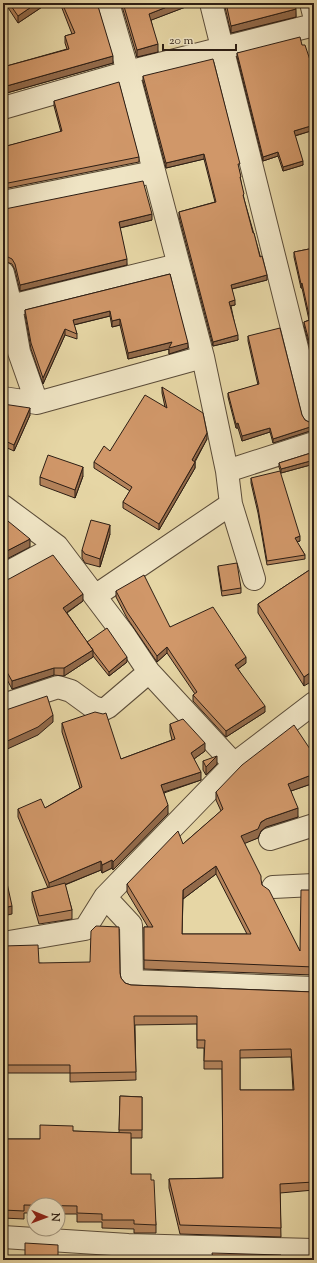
<svg xmlns="http://www.w3.org/2000/svg" width="317" height="1263" font-family="'Sorts Mill Goudy',serif">
<rect width="100%" height="100%" fill="#e6d6a5"/>
<filter id="stains"><feTurbulence type="fractalNoise" baseFrequency=".005" numOctaves="4"/><feColorMatrix values="0 0 0 0 .2 0 0 0 0 .09 0 0 0 0 .02 0 0 0 .5 -.17"/></filter>
<radialGradient id="worn" r=".72"><stop offset=".6" stop-color="#630" stop-opacity="0"/><stop offset="1" stop-color="#630" stop-opacity=".3"/></radialGradient>
<g fill="none" stroke-linecap="round" stroke-linejoin="round">
<!-- minor casing -->
<g stroke="#5b4c38" stroke-width="24">
<path id="minor" d="M 108,3 L 128,72 L 203,357 L 227,471 L 231,504 L 254,579
M 211,3 L 314,416
M 311,3 L 314,15
M 3,108 L 128,72 L 314,25
M 3,202 L 154,172
M 3,273 L 11,306 L 19,352 L 37,403
M 11,306 L 178,265
M 3,398 L 37,403 L 203,357
M 227,471 L 314,443
M 3,506 L 57,546 L 125,636 L 149,672 L 234,764
M 3,575 L 57,546
M 95,596 L 231,504
M 3,705 L 58,687 L 71,691 L 93,707 L 102,710 L 108,707 L 149,672
M 270,839 L 314,825
M 273,887 L 314,885
M 105,897 L 131,925 L 132,981 L 314,988
M 3,943 L 85,929 L 105,897 L 234,764 L 314,703
M 3,1237 L 128,1245 L 314,1250"/>
</g>
<!-- minor -->
<use href="#minor" stroke="#efe4c4" stroke-width="22"/>
</g>
<!-- wall -->
<path fill="#b3825a" stroke="#2d1e14" fill-rule="evenodd" d="M 5,3 L 48,3 L 18,23 Z
M 60,3 L 97,3 L 113,63 L 3,94 L 3,67 L 67,49 L 65,43 L 65,36 L 72,34 Z
M 121,3 L 196,3 L 151,20 L 158,52 L 137,57 Z
M 224,3 L 295,3 L 296,17 L 231,33 Z
M 302,45 L 314,72 L 314,130 L 295,136 L 303,165 L 283,171 L 278,156 L 263,161 L 237,57 L 237,53 Z
M 143,76 L 239,169 L 241,182 L 244,199 L 267,280 L 232,289 L 235,305 L 231,306 L 238,340 L 213,346 L 179,217 L 179,212 L 215,202 L 204,159 L 166,168 L 143,81 Z
M 54,101 L 139,157 L 139,162 L 3,189 L 3,147 L 61,132 L 54,106 Z
M 3,209 L 152,220 L 120,228 L 127,265 L 20,291 L 15,270 L 12,264 L 4,261 L 3,255 Z
M 314,248 L 314,364 L 304,326 L 304,322 L 309,320 L 302,288 L 301,288 L 294,257 L 294,252 Z
M 170,274 L 188,348 L 169,354 L 169,349 L 128,359 L 120,325 L 112,327 L 110,316 L 74,325 L 77,334 L 77,339 L 65,335 L 43,384 L 31,349 L 25,315 L 25,310 Z
M 248,336 L 305,420 L 311,423 L 314,423 L 314,431 L 310,431 L 273,443 L 270,432 L 242,441 L 238,428 L 236,428 L 228,397 L 228,393 L 258,385 L 248,341 Z
M 162,387 L 207,439 L 195,462 L 195,468 L 159,530 L 123,508 L 123,502 L 130,491 L 94,468 L 94,462 L 110,451 L 165,407 L 162,393 Z
M 3,404 L 30,415 L 14,451 L 3,446 Z
M 314,452 L 314,464 L 281,473 L 279,467 L 279,463 Z
M 83,476 L 75,498 L 40,485 L 40,477 Z
M 251,478 L 300,541 L 297,542 L 305,555 L 305,559 L 267,565 L 258,513 L 251,483 Z
M 110,534 L 100,567 L 85,563 L 82,558 L 82,550 Z
M 218,566 L 241,588 L 241,593 L 222,596 L 218,570 Z
M 314,567 L 304,686 L 258,613 L 258,604 Z
M 3,580 L 83,601 L 67,613 L 87,642 L 127,662 L 109,676 L 93,656 L 93,657 L 64,676 L 54,675 L 12,689 L 3,672 Z
M 116,591 L 170,627 L 246,663 L 238,669 L 265,712 L 226,737 L 193,701 L 193,695 L 195,694 L 167,653 L 157,662 L 127,618 L 116,597 Z
M 62,723 L 121,759 L 172,740 L 170,732 L 170,724 L 205,751 L 194,759 L 201,780 L 164,793 L 168,814 L 113,870 L 112,868 L 102,873 L 101,870 L 65,885 L 72,910 L 72,919 L 39,924 L 32,900 L 32,892 L 48,888 L 18,817 L 18,809 L 45,808 L 80,788 L 62,732 Z
M 203,761 L 217,764 L 206,775 L 203,770 Z
M 314,783 L 291,791 L 298,817 L 266,827 L 261,831 L 258,838 L 244,843 L 262,885 L 300,951 L 314,890 L 314,975 L 144,969 L 144,927 L 148,927 L 127,892 L 127,884 L 183,844 L 221,811 L 216,800 L 216,792 ZM 216,874 L 247,934 L 182,934 L 183,899 Z
M 3,946 L 39,963 L 120,973 L 121,978 L 125,983 L 131,985 L 314,992 L 314,1190 L 280,1193 L 281,1237 L 180,1234 L 169,1188 L 169,1179 L 223,1178 L 222,1069 L 204,1069 L 204,1048 L 197,1048 L 197,1024 L 135,1025 L 136,1080 L 70,1082 L 70,1073 L 3,1073 ZM 291,1057 L 293,1090 L 240,1090 L 240,1058 Z
M 120,1096 L 142,1097 L 142,1138 L 131,1138 L 131,1174 L 151,1180 L 156,1225 L 156,1233 L 134,1233 L 134,1229 L 102,1228 L 102,1222 L 77,1222 L 77,1214 L 58,1214 L 58,1205 L 34,1205 L 34,1213 L 24,1213 L 24,1219 L 3,1218 L 3,1139 L 40,1139 L 73,1131 L 119,1133 Z"/>
<!-- shaded-wall -->
<path fill="#926a4a" stroke="#2d1e14" d="M 37,3 L 48,3 L 18,23 L 18,16 Z
M 177,3 L 196,3 L 149,21 L 149,14 Z
M 296,9 L 296,17 L 231,33 L 231,26 Z
M 158,44 L 158,52 L 137,57 L 137,50 Z
M 113,56 L 113,63 L 3,94 L 3,87 Z
M 314,125 L 314,130 L 294,136 L 294,131 Z
M 278,152 L 278,156 L 263,161 L 263,157 Z
M 204,154 L 204,159 L 166,168 L 166,163 Z
M 303,161 L 303,165 L 283,171 L 283,167 Z
M 152,214 L 152,220 L 119,228 L 119,222 Z
M 127,259 L 127,265 L 20,291 L 20,285 Z
M 267,275 L 267,280 L 231,289 L 231,285 Z
M 302,283 L 302,288 L 301,288 L 301,284 Z
M 235,300 L 235,305 L 229,306 L 229,302 Z
M 110,311 L 110,316 L 73,325 L 73,320 Z
M 120,319 L 120,325 L 112,327 L 112,321 Z
M 65,329 L 65,335 L 43,384 L 43,378 Z
M 238,335 L 238,340 L 213,346 L 213,342 Z
M 172,342 L 188,343 L 188,348 L 169,354 L 169,349 L 128,359 L 128,353 Z
M 30,408 L 30,415 L 14,451 L 14,445 Z
M 238,423 L 238,428 L 236,428 L 236,424 Z
M 310,427 L 310,431 L 273,443 L 273,439 Z
M 270,428 L 270,432 L 242,441 L 242,436 Z
M 207,433 L 207,439 L 192,466 L 192,460 Z
M 314,460 L 314,464 L 281,473 L 281,469 Z
M 195,462 L 195,468 L 159,530 L 159,524 Z
M 83,467 L 83,476 L 75,498 L 75,490 Z
M 110,525 L 110,534 L 100,567 L 100,559 Z
M 300,536 L 300,541 L 295,542 L 295,538 Z
M 30,539 L 30,547 L 3,561 L 3,553 Z
M 83,594 L 83,601 L 63,615 L 63,608 Z
M 167,647 L 167,653 L 157,662 L 157,656 Z
M 93,650 L 93,657 L 64,676 L 64,668 Z
M 127,657 L 127,662 L 109,676 L 109,672 Z
M 246,657 L 246,663 L 235,671 L 235,665 Z
M 54,668 L 54,675 L 12,689 L 12,681 Z
M 314,670 L 314,680 L 304,686 L 304,677 Z
M 265,706 L 265,712 L 226,737 L 226,731 Z
M 53,715 L 53,722 L 38,735 L 3,751 L 3,743 Z
M 205,743 L 205,751 L 191,761 L 191,753 Z
M 217,756 L 217,764 L 206,775 L 206,767 Z
M 201,772 L 201,780 L 161,793 L 161,785 Z
M 314,774 L 314,783 L 288,792 L 288,784 Z
M 168,805 L 168,814 L 113,870 L 113,862 Z
M 298,808 L 298,817 L 266,827 L 261,831 L 258,838 L 241,845 L 241,836 L 266,819 Z
M 112,860 L 112,868 L 102,873 L 102,865 Z
M 101,861 L 101,870 L 49,891 L 49,883 Z
M 216,866 L 216,874 L 183,899 L 183,890 Z
M 12,906 L 12,914 L 3,916 L 3,908 Z"/>
<!-- building -->
<path fill="#d09769" stroke="#2d1e14" fill-rule="evenodd" d="M 9,3 L 37,3 L 18,16 Z
M 62,3 L 97,3 L 113,56 L 3,87 L 3,67 L 69,49 L 65,36 L 75,33 Z
M 123,3 L 177,3 L 149,14 L 158,44 L 137,50 Z
M 226,3 L 295,3 L 296,9 L 231,26 Z
M 300,37 L 302,45 L 305,45 L 314,72 L 314,125 L 294,131 L 303,161 L 283,167 L 278,152 L 263,157 L 237,53 Z
M 213,59 L 240,164 L 238,164 L 241,177 L 240,177 L 244,194 L 243,195 L 253,233 L 254,233 L 260,257 L 262,256 L 267,275 L 231,285 L 235,300 L 229,302 L 238,335 L 213,342 L 179,212 L 216,202 L 204,154 L 166,163 L 143,76 Z
M 119,82 L 139,157 L 3,184 L 3,147 L 62,131 L 54,101 Z
M 143,181 L 152,214 L 119,222 L 127,259 L 20,285 L 15,264 L 12,259 L 4,255 L 3,250 L 3,209 L 5,209 Z
M 314,248 L 314,360 L 304,322 L 310,320 L 302,283 L 301,284 L 294,252 Z
M 170,274 L 188,343 L 169,348 L 172,342 L 128,353 L 120,319 L 112,321 L 110,311 L 73,320 L 77,334 L 65,329 L 43,378 L 31,343 L 25,310 Z
M 280,328 L 302,415 L 305,420 L 311,423 L 314,423 L 314,426 L 310,427 L 273,439 L 270,428 L 242,436 L 238,423 L 236,424 L 228,393 L 259,384 L 248,336 Z
M 162,387 L 203,413 L 207,433 L 192,460 L 195,462 L 159,524 L 123,502 L 132,487 L 94,462 L 104,446 L 110,451 L 145,395 L 167,408 Z
M 3,404 L 30,408 L 14,445 L 3,440 Z
M 314,452 L 314,460 L 281,469 L 279,463 Z
M 48,455 L 83,467 L 75,490 L 40,477 Z
M 280,471 L 300,536 L 295,538 L 305,555 L 267,561 L 258,508 L 251,478 Z
M 3,517 L 30,539 L 3,553 Z
M 91,520 L 110,525 L 100,559 L 85,554 L 82,550 Z
M 53,555 L 83,594 L 63,608 L 93,650 L 64,668 L 54,668 L 12,681 L 3,665 L 3,580 L 9,579 Z
M 237,563 L 241,588 L 222,591 L 218,566 Z
M 314,567 L 314,670 L 304,677 L 258,604 Z
M 144,575 L 170,627 L 213,607 L 246,657 L 235,665 L 265,706 L 226,731 L 193,695 L 197,692 L 167,647 L 157,656 L 127,612 L 116,591 Z
M 107,628 L 127,657 L 109,672 L 93,651 L 93,650 L 87,642 Z
M 47,696 L 53,715 L 38,727 L 3,743 L 3,711 Z
M 95,712 L 103,714 L 106,713 L 121,759 L 175,739 L 170,724 L 183,719 L 205,743 L 191,753 L 201,772 L 161,785 L 168,805 L 113,862 L 112,860 L 102,865 L 101,861 L 49,883 L 18,809 L 41,799 L 45,808 L 82,787 L 62,723 Z
M 294,725 L 310,749 L 314,746 L 314,774 L 288,784 L 298,808 L 266,819 L 261,822 L 258,829 L 241,836 L 261,876 L 261,879 L 262,885 L 269,890 L 300,951 L 301,890 L 314,890 L 314,967 L 144,960 L 144,927 L 153,927 L 127,884 L 178,831 L 183,844 L 223,809 L 216,792 L 242,765 ZM 216,866 L 251,934 L 182,934 L 183,890 Z
M 217,756 L 206,767 L 203,761 Z
M 5,874 L 12,906 L 3,908 L 3,875 Z
M 65,883 L 72,910 L 39,916 L 32,892 Z
M 96,926 L 119,927 L 120,973 L 121,978 L 125,983 L 131,985 L 314,992 L 314,1057 L 313,1057 L 314,1070 L 314,1182 L 280,1184 L 281,1228 L 180,1225 L 169,1179 L 223,1178 L 222,1061 L 204,1061 L 205,1040 L 197,1040 L 197,1016 L 134,1016 L 136,1072 L 70,1073 L 70,1065 L 3,1065 L 3,946 L 38,945 L 39,963 L 90,962 L 91,931 ZM 291,1049 L 294,1090 L 240,1090 L 240,1050 Z
M 120,1096 L 142,1097 L 142,1130 L 119,1130 Z
M 40,1125 L 73,1126 L 73,1131 L 131,1133 L 131,1174 L 151,1174 L 151,1180 L 154,1180 L 156,1225 L 134,1224 L 134,1220 L 102,1220 L 102,1214 L 77,1213 L 77,1206 L 24,1205 L 24,1211 L 3,1210 L 3,1139 L 40,1139 Z
M 25,1243 L 58,1245 L 58,1260 L 25,1260 Z
M 212,1253 L 281,1255 L 281,1258 L 288,1258 L 288,1260 L 213,1260 Z"/>
<!-- margin -->
<rect width="317" height="1263" fill="none" stroke="#e6d6a5" stroke-width="16"/>
<rect x="4" y="4" width="309" height="1255" fill="none" stroke="#2d1e14" stroke-width="2"/>
<rect x="8" y="8" width="301" height="1247" fill="none" stroke="#2d1e14"/>
<!-- north arrow -->
<g transform="translate(46 1217) rotate(91)"><circle r="19" fill="#efe4c4" stroke="#a1957e"/>
<path d="M0-3L7 15L0 10L-7 15Z" fill="#8f2418"/>
<text y="-6" font-size="11" font-weight="bold" text-anchor="middle" fill="#2d1e14">N</text>
</g>
<!-- scale -->
<path d="M163 44v6h73v-6" fill="none" stroke="#2d1e14" stroke-width="2"/>
<text x="169" y="44" font-size="12" fill="#2d1e14" stroke="#efe4c4" stroke-width="3" paint-order="stroke">20 m</text>
<rect width="100%" height="100%" filter="url(#stains)"/>
<rect width="100%" height="100%" fill="url(#worn)"/>
</svg>
